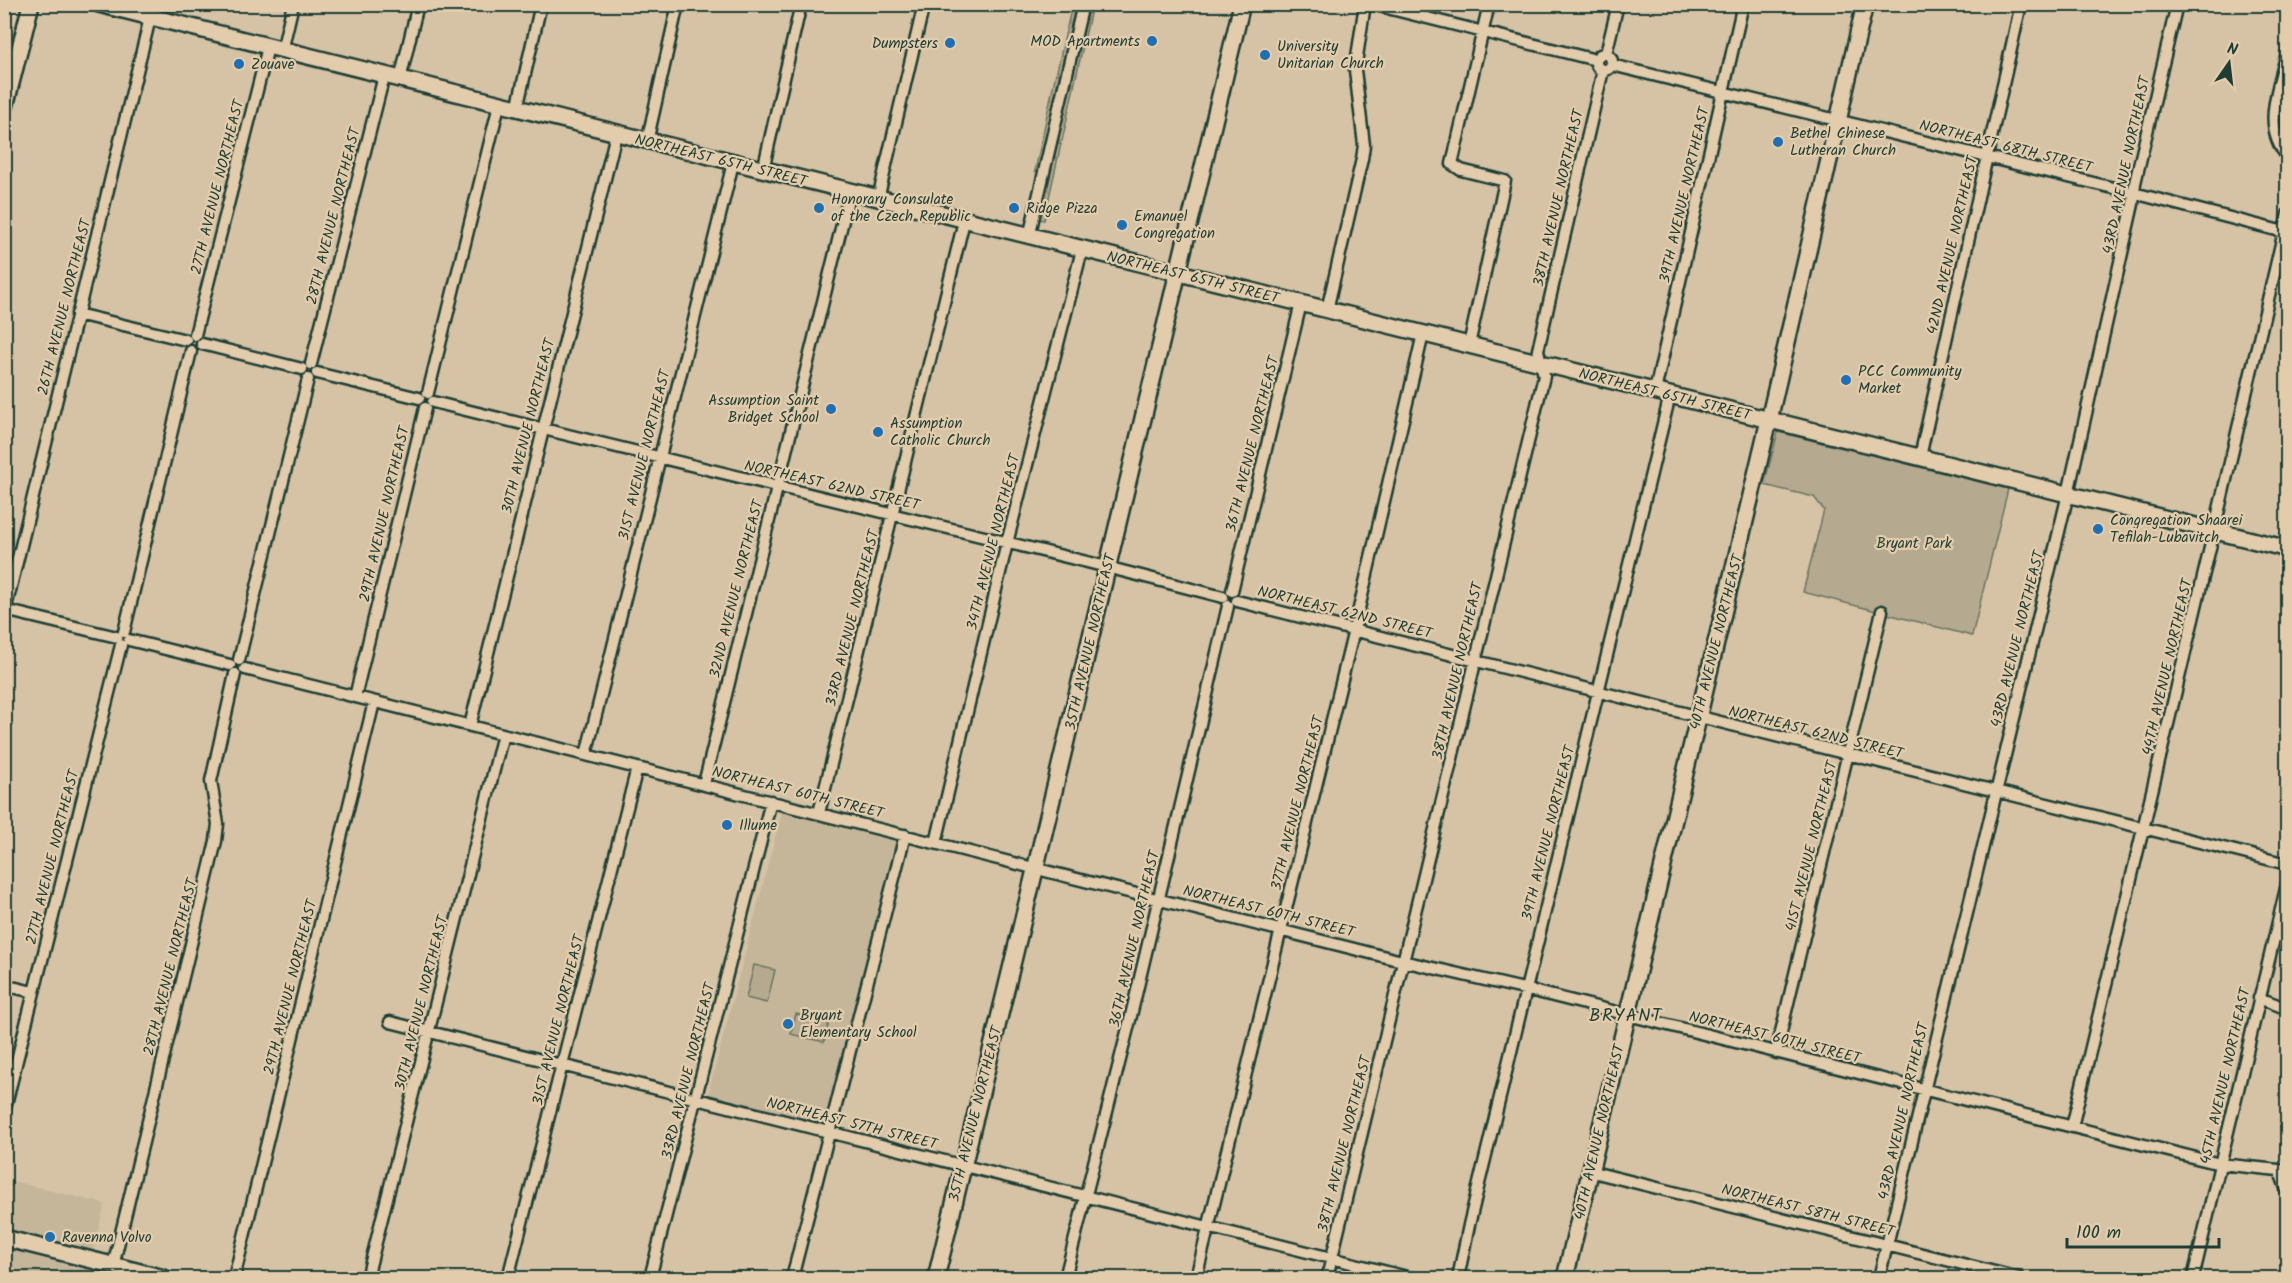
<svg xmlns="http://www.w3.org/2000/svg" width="2292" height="1283" font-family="Kalam,sans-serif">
<defs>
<pattern id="grass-tufts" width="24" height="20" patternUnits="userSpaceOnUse" patternTransform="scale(1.5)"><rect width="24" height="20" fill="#b5aa90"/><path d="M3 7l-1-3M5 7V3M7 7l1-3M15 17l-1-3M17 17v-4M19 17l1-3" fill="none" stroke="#938c76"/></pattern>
</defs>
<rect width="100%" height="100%" fill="#d6c3a5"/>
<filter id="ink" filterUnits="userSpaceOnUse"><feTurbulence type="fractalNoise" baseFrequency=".0167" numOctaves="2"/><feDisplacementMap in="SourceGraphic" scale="12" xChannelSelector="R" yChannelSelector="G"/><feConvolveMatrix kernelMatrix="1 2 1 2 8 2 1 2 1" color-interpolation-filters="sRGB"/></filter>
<g filter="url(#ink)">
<!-- built -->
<path fill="#c5b69a" d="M 782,811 L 897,839 L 823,1128 L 707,1098 Z
M 4,1179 L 105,1204 L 88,1270 L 115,1277 L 114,1278 L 5,1278 Z"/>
<!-- grass -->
<path fill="url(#grass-tufts)" stroke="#6a7462" stroke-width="1.5" d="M 1072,5 L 1076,5 L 1061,72 L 1057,71 Z
M 1088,5 L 1092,5 L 1062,141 L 1057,140 Z
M 1056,73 L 1060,74 L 1038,171 L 1035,171 Z
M 1057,142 L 1061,144 L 1044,220 L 1039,219 Z"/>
<!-- park -->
<path fill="#b5aa90" stroke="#6a7462" stroke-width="1.5" d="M 1778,432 L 2008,489 L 1972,636 L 1803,592 L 1824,510 L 1814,497 L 1764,485 Z
M 754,965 L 775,970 L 767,1003 L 746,998 Z
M 796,1014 L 829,1022 L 824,1042 L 791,1034 Z"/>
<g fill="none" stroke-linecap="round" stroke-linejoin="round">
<!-- street casing -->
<g stroke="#1f3d34" stroke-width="15">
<path id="street" d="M 1371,4 L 1596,60
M 2288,49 C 2280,84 2260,127 2288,157
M 282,51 L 293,4
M1596 62a8 8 0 1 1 16 0a8 8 0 1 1-16 0Z
M 1606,54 L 1618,4
M 1612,65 L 2134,193 L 2288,233
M 400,80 L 418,4
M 517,109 L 541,4
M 647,142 L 678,4
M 763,170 L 801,4
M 878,199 L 924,4
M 1029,237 L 1083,4
M 1327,310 L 1362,159 L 1364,145 L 1355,70 L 1365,4
M 77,314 L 186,340
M 195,335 L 268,47
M 202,344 L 302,369
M 1469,345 L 1505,181 L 1461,170 L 1452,164 L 1489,4
M 311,364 L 384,76
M 317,373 L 419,398
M 1655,391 L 1743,4
M 428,393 L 499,105
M 433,402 L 1091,563 L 1223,597
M 1920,457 L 2021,4
M 1232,591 L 1301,303
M 1237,601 L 2283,863
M 7,603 L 150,18
M 13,612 L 117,637
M 124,632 L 191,351
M 129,640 L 230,665
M 239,660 L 308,379
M 245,669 L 1394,959 L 1537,992 L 2220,1164 L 2288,1171
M 355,697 L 425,408
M 470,726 L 616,134
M 586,755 L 733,163
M 704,784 L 850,192
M 819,813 L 964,221
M 936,843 L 1007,543 L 1082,250
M 4,985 L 33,992
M 2259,998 L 2288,1009
M 390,1022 L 1411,1278
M 1776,1053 L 1882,611
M 4,1112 L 121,645
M 2072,1127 L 2214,531 L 2288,214
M 1589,1171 L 2019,1278
M 2280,1172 L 2288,1193
M 113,1266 L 216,841 L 218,824 L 211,781 L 235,674
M 234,1278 L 374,702
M 367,1278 L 503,734
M 508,1278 L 637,768
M 650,1278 L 771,801
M 792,1278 L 905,835
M 1065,1278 L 1130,1020 L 1228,606
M 1196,1278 L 1354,630 L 1423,334
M 1327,1278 L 1544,376 L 1538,350 L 1603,70
M 1458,1278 L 1469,1225 L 1670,395
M 1879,1278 L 2068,494 L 2133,204 L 2135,183 L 2177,4
M 2193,1278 L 2288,880"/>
</g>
<!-- secondary casing -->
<g stroke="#1f3d34" stroke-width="20">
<path id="secondary" d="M 99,4 L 2288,549
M 4,111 L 31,4
M 4,1238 L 164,1278
M 936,1278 L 1043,837 L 1242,4
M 1565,1278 L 1769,420 L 1865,4"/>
</g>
<!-- street -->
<use href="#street" stroke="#e2ccac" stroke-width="10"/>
<!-- secondary -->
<use href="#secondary" stroke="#e2ccac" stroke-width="15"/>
</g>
</g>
<!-- markers -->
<g fill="#1f6fb2" stroke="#e2ccac" stroke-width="2">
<circle cx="1152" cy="41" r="6"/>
<circle cx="950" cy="43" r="6"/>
<circle cx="1265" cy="55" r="6"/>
<circle cx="239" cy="64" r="6"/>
<circle cx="1778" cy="142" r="6"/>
<circle cx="819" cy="208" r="6"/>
<circle cx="1014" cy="208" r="6"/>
<circle cx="1122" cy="225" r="6"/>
<circle cx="1846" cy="380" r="6"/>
<circle cx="831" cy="409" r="6"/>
<circle cx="878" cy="432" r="6"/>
<circle cx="2098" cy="529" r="6"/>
<circle cx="727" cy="825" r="6"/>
<circle cx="788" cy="1024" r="6"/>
<circle cx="50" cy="1237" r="6"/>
</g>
<g text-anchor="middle" stroke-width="4.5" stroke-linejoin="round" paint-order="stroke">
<!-- poi labels -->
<g font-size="15" fill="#1f3d34" stroke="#e2ccac" text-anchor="start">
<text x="1140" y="46" text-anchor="end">MOD Apartments</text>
<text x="938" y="48" text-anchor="end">Dumpsters</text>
<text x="1277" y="51">University<tspan x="1277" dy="17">Unitarian Church</tspan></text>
<text x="251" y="69">Zouave</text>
<text x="1790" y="138">Bethel Chinese<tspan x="1790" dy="17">Lutheran Church</tspan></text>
<text x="831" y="204">Honorary Consulate<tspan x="831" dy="17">of the Czech Republic</tspan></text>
<text x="1026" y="213">Ridge Pizza</text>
<text x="1134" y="221">Emanuel<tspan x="1134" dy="17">Congregation</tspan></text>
<text x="1858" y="376">PCC Community<tspan x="1858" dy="17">Market</tspan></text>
<text x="819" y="405" text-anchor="end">Assumption Saint<tspan x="819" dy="17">Bridget School</tspan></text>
<text x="890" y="428">Assumption<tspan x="890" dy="17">Catholic Church</tspan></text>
<text x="2110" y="525">Congregation Shaarei<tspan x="2110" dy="17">Tefilah-Lubavitch</tspan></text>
<text x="739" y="830">Illume</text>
<text x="800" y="1020">Bryant<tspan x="800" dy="17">Elementary School</tspan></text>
<text x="62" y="1242">Ravenna Volvo</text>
</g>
<!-- street labels -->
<g font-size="15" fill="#1f3d34" stroke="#e2ccac">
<text transform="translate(2006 146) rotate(14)" y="5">NORTHEAST 68TH STREET</text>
<text transform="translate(721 160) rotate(14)" y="5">NORTHEAST 65TH STREET</text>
<text transform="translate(2126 165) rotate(-78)" y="5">43RD AVENUE NORTHEAST</text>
<text transform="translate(217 187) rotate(-76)" y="5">27TH AVENUE NORTHEAST</text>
<text transform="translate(1684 195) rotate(-77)" y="5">39TH AVENUE NORTHEAST</text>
<text transform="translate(1558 198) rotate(-77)" y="5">38TH AVENUE NORTHEAST</text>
<text transform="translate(333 216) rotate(-76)" y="5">28TH AVENUE NORTHEAST</text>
<text transform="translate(1952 245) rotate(-77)" y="5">42ND AVENUE NORTHEAST</text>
<text transform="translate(1193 277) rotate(14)" y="5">NORTHEAST 65TH STREET</text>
<text transform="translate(64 307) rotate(-76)" y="5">26TH AVENUE NORTHEAST</text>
<text transform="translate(1665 394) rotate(14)" y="5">NORTHEAST 65TH STREET</text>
<text transform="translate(528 426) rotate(-76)" y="5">30TH AVENUE NORTHEAST</text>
<text transform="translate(1252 444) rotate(-76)" y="5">36TH AVENUE NORTHEAST</text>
<text transform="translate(644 455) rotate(-76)" y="5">31ST AVENUE NORTHEAST</text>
<text transform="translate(832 485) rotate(13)" y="5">NORTHEAST 62ND STREET</text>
<text transform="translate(384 514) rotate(-77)" y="5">29TH AVENUE NORTHEAST</text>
<text transform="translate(993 542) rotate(-76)" y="5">34TH AVENUE NORTHEAST</text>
<text transform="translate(736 589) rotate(-76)" y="5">32ND AVENUE NORTHEAST</text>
<text transform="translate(1345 612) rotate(14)" y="5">NORTHEAST 62ND STREET</text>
<text transform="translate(852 618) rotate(-76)" y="5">33RD AVENUE NORTHEAST</text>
<text transform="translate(2017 639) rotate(-76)" y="5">43RD AVENUE NORTHEAST</text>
<text transform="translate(1090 642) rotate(-77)" y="5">35TH AVENUE NORTHEAST</text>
<text transform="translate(1716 642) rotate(-76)" y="5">40TH AVENUE NORTHEAST</text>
<text transform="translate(2167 667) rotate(-77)" y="5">44TH AVENUE NORTHEAST</text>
<text transform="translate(1457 671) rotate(-77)" y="5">38TH AVENUE NORTHEAST</text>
<text transform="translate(1816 732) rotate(14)" y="5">NORTHEAST 62ND STREET</text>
<text transform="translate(798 792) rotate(14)" y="5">NORTHEAST 60TH STREET</text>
<text transform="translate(1297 803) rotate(-76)" y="5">37TH AVENUE NORTHEAST</text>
<text transform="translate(1548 833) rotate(-76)" y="5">39TH AVENUE NORTHEAST</text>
<text transform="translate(1811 846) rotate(-76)" y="5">41ST AVENUE NORTHEAST</text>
<text transform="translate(52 857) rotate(-76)" y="5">27TH AVENUE NORTHEAST</text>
<text transform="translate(1269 911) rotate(14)" y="5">NORTHEAST 60TH STREET</text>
<text transform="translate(1134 939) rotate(-77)" y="5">36TH AVENUE NORTHEAST</text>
<text transform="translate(170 967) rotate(-76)" y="5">28TH AVENUE NORTHEAST</text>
<text transform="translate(290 987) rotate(-76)" y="5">29TH AVENUE NORTHEAST</text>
<text transform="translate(421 1003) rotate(-76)" y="5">30TH AVENUE NORTHEAST</text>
<text transform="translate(558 1020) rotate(-76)" y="5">31ST AVENUE NORTHEAST</text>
<text transform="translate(1775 1037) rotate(14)" y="5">NORTHEAST 60TH STREET</text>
<text transform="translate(688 1071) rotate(-76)" y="5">33RD AVENUE NORTHEAST</text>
<text transform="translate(2225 1076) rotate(-77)" y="5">45TH AVENUE NORTHEAST</text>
<text transform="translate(1903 1111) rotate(-77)" y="5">43RD AVENUE NORTHEAST</text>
<text transform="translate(975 1114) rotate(-76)" y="5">35TH AVENUE NORTHEAST</text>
<text transform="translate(852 1123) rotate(14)" y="5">NORTHEAST 57TH STREET</text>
<text transform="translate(1599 1132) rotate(-77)" y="5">40TH AVENUE NORTHEAST</text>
<text transform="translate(1344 1144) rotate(-76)" y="5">38TH AVENUE NORTHEAST</text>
<text transform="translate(1808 1210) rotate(14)" y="5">NORTHEAST 58TH STREET</text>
</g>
<!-- park labels -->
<g font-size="15" fill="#264239" stroke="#e2ccac">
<text x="1914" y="548">Bryant Park</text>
</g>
<!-- quarter labels -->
<g font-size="18" letter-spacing="1.5" fill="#1f3d34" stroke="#e2ccac">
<text x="1626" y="1021">BRYANT</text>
</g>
</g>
<!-- margin -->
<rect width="2292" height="1283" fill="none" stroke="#e2ccac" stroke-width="24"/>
<rect x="12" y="12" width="2268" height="1259" fill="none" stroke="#1f3d34" stroke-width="2" filter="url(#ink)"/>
<!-- north arrow -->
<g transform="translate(2229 63) rotate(14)" stroke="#e2ccac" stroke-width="4.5" paint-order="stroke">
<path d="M0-4.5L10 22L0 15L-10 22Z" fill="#1f3d34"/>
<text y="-9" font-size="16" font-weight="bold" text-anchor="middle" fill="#1f3d34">N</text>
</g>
<!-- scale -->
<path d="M2067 1238v9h152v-9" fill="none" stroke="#1f3d34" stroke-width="3"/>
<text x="2076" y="1238" font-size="18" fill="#1f3d34" stroke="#e2ccac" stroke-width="4.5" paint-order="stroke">100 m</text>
</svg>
